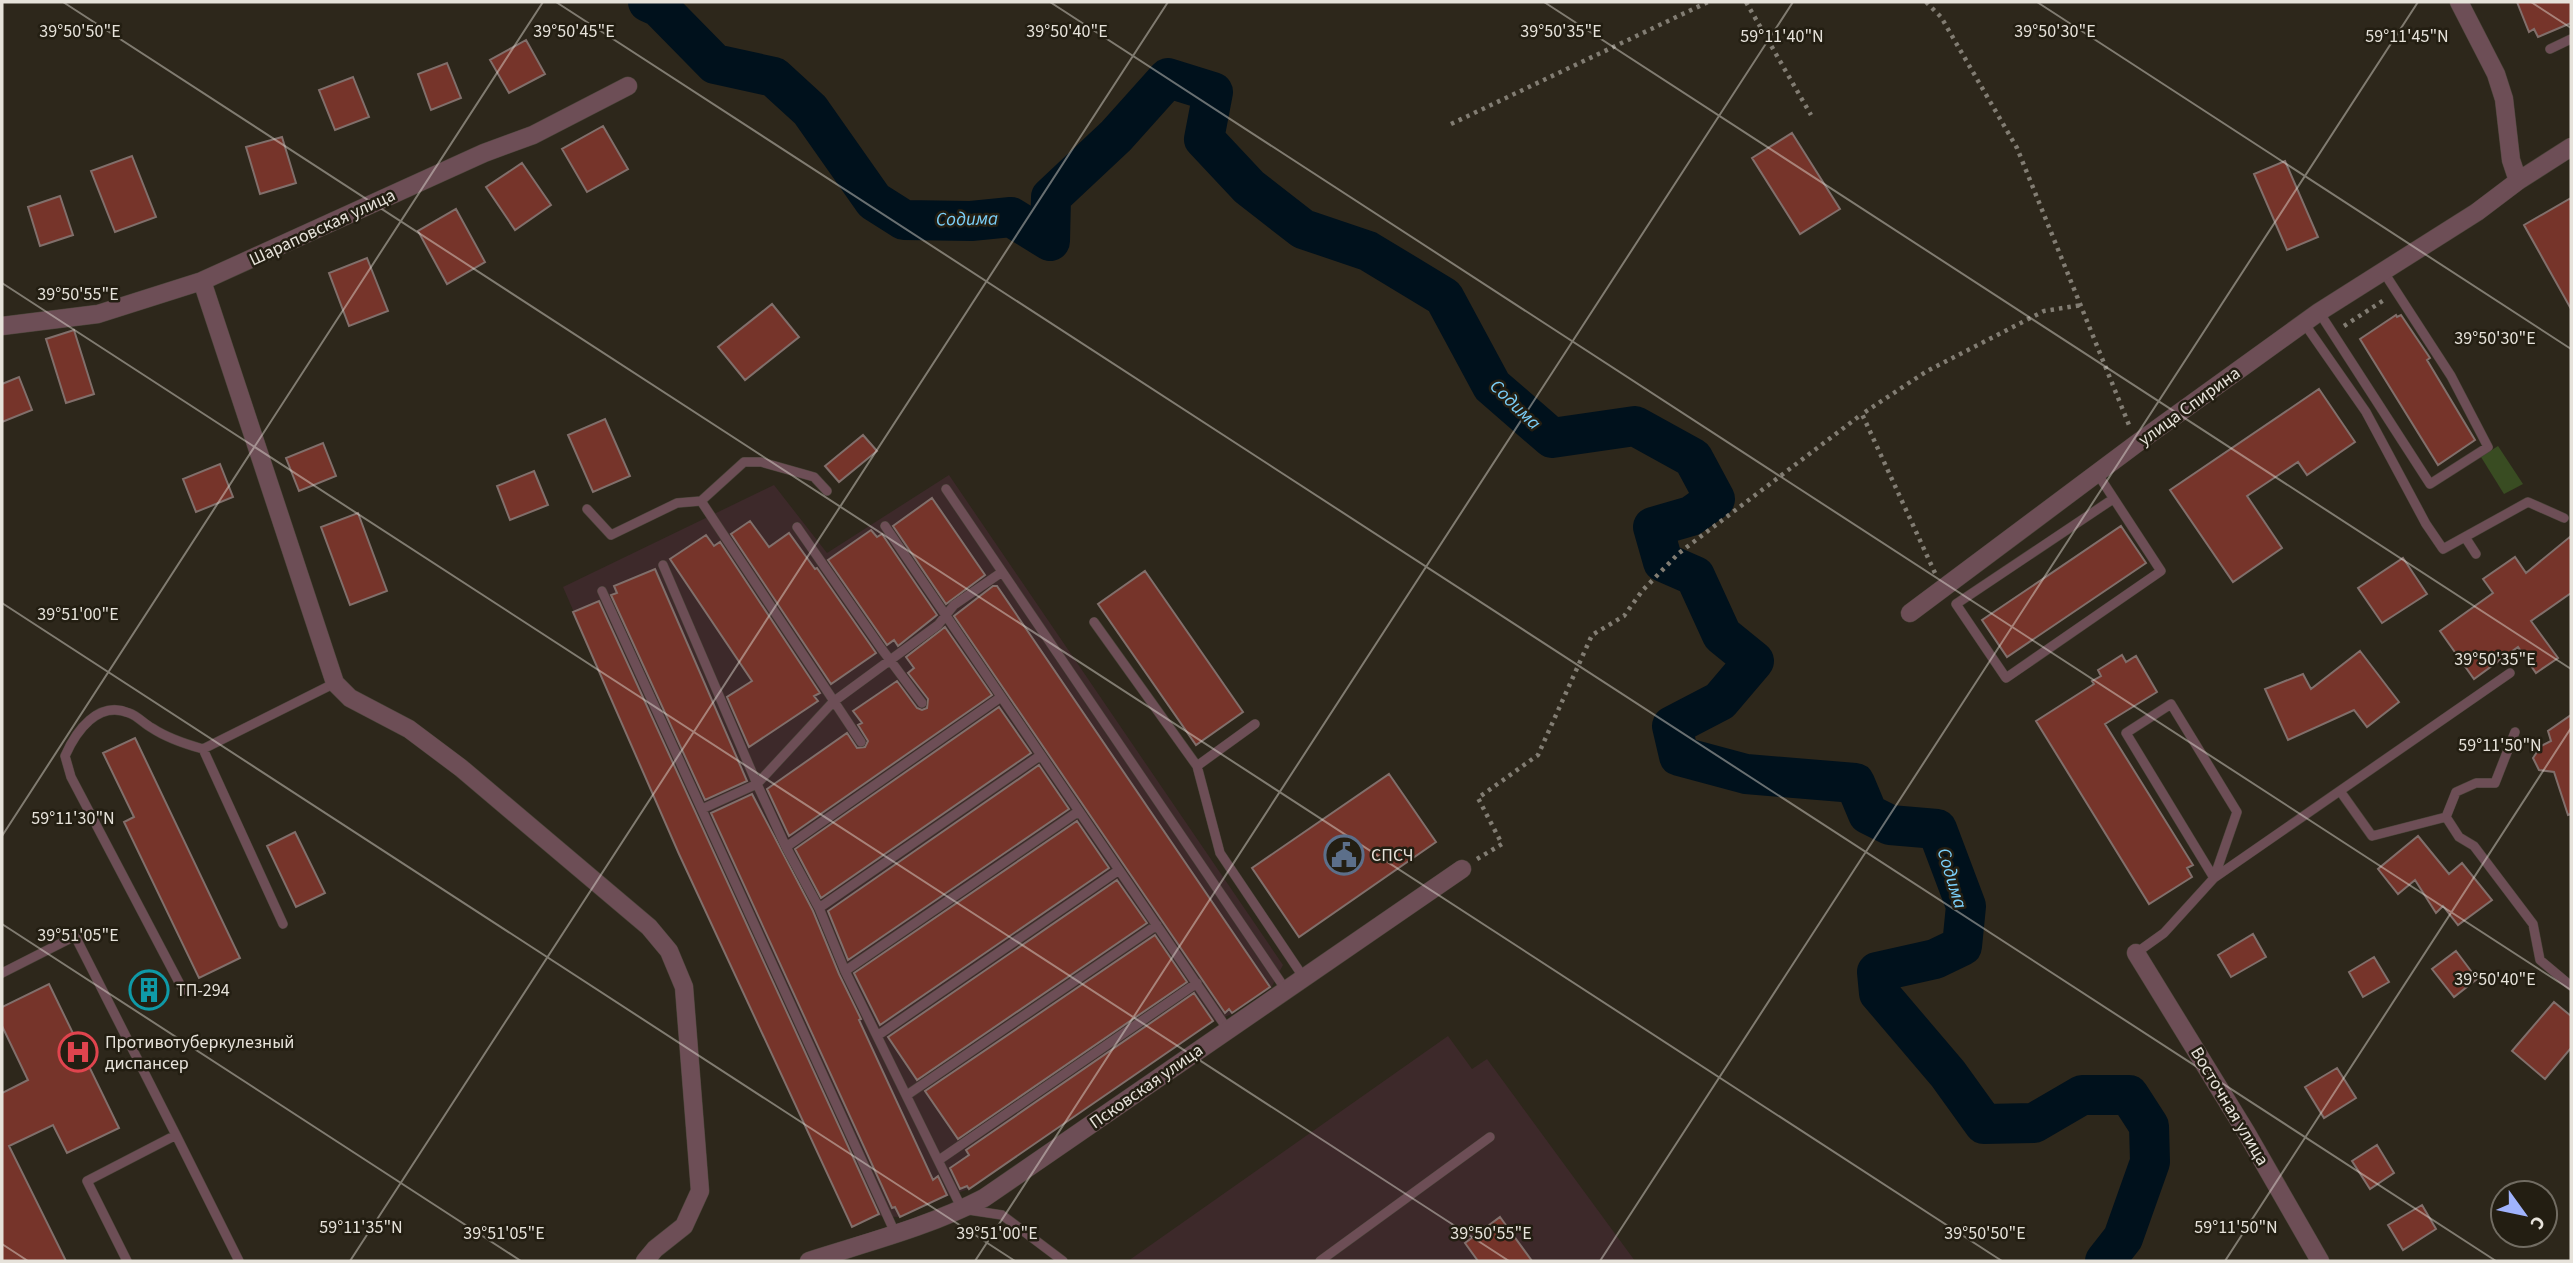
<svg xmlns="http://www.w3.org/2000/svg" width="2573" height="1263" font-family="'Source Sans 3',sans-serif">
<rect width="100%" height="100%" fill="#2d271b"/>
<!-- industrial -->
<path fill="#3d292a" d="M 949,475 L 1283,965 L 1271,988 L 1232,1014 L 1209,1023 L 969,1189 L 942,1198 L 900,1217 L 875,1216 L 852,1227 L 679,854 L 563,587 L 774,485 L 827,553 Z
M 1448,1036 L 1472,1069 L 1487,1059 L 1635,1261 L 1128,1261 Z"/>
<!-- green -->
<path fill="#394c22" d="M 2498,446 L 2523,484 L 2504,494 L 2481,457 Z"/>
<g fill="none" stroke-linecap="round" stroke-linejoin="round">
<!-- river -->
<path stroke="#00111c" stroke-width="40" d="M 648,2 L 659,7 L 715,64 L 774,77 L 810,110 L 874,201 L 904,220 L 971,221 L 1011,217 L 1050,241 L 1051,197 L 1116,136 L 1168,78 L 1213,92 L 1204,139 L 1249,187 L 1303,229 L 1368,251 L 1444,297 L 1492,386 L 1552,438 L 1635,426 L 1693,458 L 1715,499 L 1691,516 L 1653,527 L 1663,562 L 1695,576 L 1722,635 L 1754,661 L 1720,701 L 1672,726 L 1679,756 L 1746,774 L 1855,783 L 1868,814 L 1890,825 L 1937,829 L 1966,906 L 1962,946 L 1935,959 L 1877,972 L 1879,993 L 1948,1074 L 1984,1124 L 2034,1123 L 2082,1095 L 2129,1095 L 2149,1126 L 2150,1162 L 2123,1238 L 2105,1261"/>
</g>
<!-- building -->
<path fill="#76342a" stroke="#816f6b" stroke-width="2" d="M 2517,2 L 2571,2 L 2571,23 L 2538,37 L 2534,29 L 2529,32 Z
M 526,40 L 545,74 L 509,93 L 490,60 Z
M 447,63 L 461,98 L 431,110 L 418,74 Z
M 353,77 L 369,117 L 335,130 L 319,90 Z
M 603,126 L 628,169 L 587,192 L 562,149 Z
M 1792,133 L 1840,209 L 1800,234 L 1752,158 Z
M 282,137 L 296,183 L 260,194 L 246,147 Z
M 132,156 L 156,217 L 115,232 L 91,171 Z
M 2285,161 L 2318,237 L 2287,250 L 2254,174 Z
M 522,163 L 551,205 L 515,230 L 486,187 Z
M 60,196 L 73,235 L 40,246 L 28,207 Z
M 2571,198 L 2571,309 L 2524,225 Z
M 456,209 L 485,262 L 447,284 L 418,231 Z
M 367,258 L 388,311 L 349,326 L 329,273 Z
M 772,304 L 799,337 L 745,380 L 718,347 Z
M 2396,315 L 2397,317 L 2401,315 L 2430,358 L 2427,360 L 2475,440 L 2438,465 L 2360,339 Z
M 74,330 L 94,394 L 66,403 L 46,339 Z
M 19,377 L 32,410 L 2,422 L 2,384 Z
M 2319,389 L 2355,442 L 2307,475 L 2298,462 L 2247,496 L 2282,548 L 2233,582 L 2170,490 Z
M 605,419 L 630,476 L 593,492 L 568,435 Z
M 863,435 L 877,451 L 839,482 L 825,466 Z
M 323,443 L 336,476 L 299,491 L 286,458 Z
M 220,464 L 233,497 L 196,512 L 183,479 Z
M 534,471 L 548,505 L 510,520 L 497,486 Z
M 932,498 L 985,575 L 946,604 L 893,526 Z
M 358,513 L 387,591 L 350,605 L 321,527 Z
M 750,521 L 769,547 L 789,533 L 815,569 L 817,568 L 876,653 L 831,684 L 731,534 Z
M 2121,526 L 2146,563 L 2007,657 L 1982,620 Z
M 871,530 L 877,537 L 882,534 L 937,615 L 898,646 L 894,640 L 887,645 L 828,560 Z
M 706,535 L 714,546 L 720,542 L 820,693 L 814,696 L 818,701 L 749,747 L 727,697 L 752,681 L 670,559 Z
M 2571,536 L 2571,593 L 2531,621 L 2558,658 L 2536,673 L 2518,647 L 2474,679 L 2440,631 L 2493,593 L 2483,579 L 2515,557 L 2526,573 Z
M 2403,558 L 2427,594 L 2382,623 L 2358,588 Z
M 655,569 L 747,781 L 705,800 L 611,595 L 617,593 L 614,586 Z
M 1145,571 L 1243,712 L 1196,745 L 1098,604 Z
M 993,586 L 997,586 L 1270,987 L 1232,1013 L 1229,1009 L 1225,1013 L 954,616 Z
M 599,601 L 879,1214 L 852,1227 L 679,854 L 573,612 Z
M 945,627 L 992,695 L 789,836 L 767,789 L 847,733 L 857,748 L 865,747 L 868,741 L 858,725 L 862,723 L 853,711 L 897,681 L 917,708 L 922,710 L 927,708 L 928,699 L 908,673 L 914,668 L 906,657 Z
M 2360,651 L 2399,702 L 2367,727 L 2354,710 L 2288,740 L 2265,689 L 2303,674 L 2311,689 Z
M 2122,655 L 2126,662 L 2136,656 L 2157,692 L 2105,724 L 2193,865 L 2187,868 L 2192,877 L 2149,904 L 2036,721 L 2094,684 L 2092,681 L 2101,676 L 2098,670 Z
M 999,707 L 1031,753 L 821,898 L 795,849 Z
M 2571,715 L 2571,814 L 2568,815 L 2554,772 L 2539,770 L 2533,758 L 2541,746 L 2551,741 L 2548,731 Z
M 135,738 L 240,958 L 199,978 L 124,822 L 134,817 L 103,753 Z
M 1039,765 L 1069,809 L 848,960 L 828,911 Z
M 1389,774 L 1436,842 L 1299,937 L 1252,868 Z
M 752,794 L 813,911 L 839,974 L 861,1019 L 859,1020 L 933,1180 L 938,1176 L 947,1195 L 900,1217 L 895,1207 L 892,1208 L 711,813 Z
M 1077,821 L 1109,868 L 880,1025 L 854,973 Z
M 295,832 L 325,893 L 296,907 L 267,846 Z
M 2418,836 L 2449,874 L 2462,863 L 2492,900 L 2458,925 L 2443,906 L 2436,913 L 2415,880 L 2398,894 L 2378,869 Z
M 1117,880 L 1147,923 L 917,1080 L 888,1037 Z
M 2253,934 L 2266,957 L 2231,977 L 2218,955 Z
M 1155,935 L 1187,982 L 958,1139 L 925,1091 Z
M 2456,951 L 2477,979 L 2454,997 L 2432,969 Z
M 2374,957 L 2389,982 L 2363,997 L 2349,972 Z
M 152,972 L 163,1000 L 145,1007 L 134,979 Z
M 49,984 L 119,1128 L 67,1153 L 53,1125 L 9,1146 L 66,1261 L 2,1261 L 2,1093 L 28,1080 L 2,1026 L 2,1007 Z
M 1194,993 L 1213,1021 L 969,1189 L 967,1186 L 960,1189 L 950,1168 L 969,1155 L 966,1150 Z
M 2554,1002 L 2571,1016 L 2571,1048 L 2545,1079 L 2512,1051 Z
M 2337,1068 L 2356,1098 L 2324,1118 L 2305,1087 Z
M 2377,1145 L 2394,1173 L 2370,1189 L 2352,1161 Z
M 2422,1205 L 2436,1229 L 2403,1250 L 2388,1225 Z
M 1500,1217 L 1532,1261 L 1478,1261 L 1465,1243 Z"/>
<g fill="none" stroke-linecap="round" stroke-linejoin="round">
<!-- service casing -->
<g stroke="#4b453a" stroke-width="10">
<path id="service" d="M 2550,49 L 2571,39
M 2319,312 L 2430,484 L 2488,447 L 2451,376 L 2383,271
M 2304,323 L 2366,412 L 2426,524 L 2443,549 L 2528,502 L 2564,518
M 2097,473 L 2161,571 L 2006,678 L 1956,604 L 2113,499
M 946,489 L 1286,990
M 701,501 L 861,742
M 587,509 L 611,535 L 677,503 L 701,501 L 744,462 L 761,462 L 814,477 L 827,491
M 885,526 L 1228,1030
M 797,527 L 881,648 L 922,703
M 2465,537 L 2476,554
M 663,565 L 757,784 L 786,847 L 819,908 L 845,971 L 962,1209 L 1002,1215 L 1063,1261
M 602,591 L 896,1235
M 1094,622 L 1197,766 L 1220,853 L 1304,978
M 203,749 L 283,924
M 1197,766 L 1255,724
M 2340,791 L 2372,836 L 2446,817 L 2456,792 L 2476,783 L 2495,783 L 2515,732
M 702,809 L 757,784 L 833,702 L 938,625 L 954,605 L 1002,572
M 2446,817 L 2459,837 L 2474,846 L 2533,924 L 2540,960 L 2571,986
M 786,847 L 1001,697
M 2214,878 L 2510,673
M 819,908 L 1041,755
M 2136,953 L 2164,933 L 2214,878 L 2126,733 L 2171,704 L 2237,812 L 2214,878
M 845,971 L 1079,811
M 2,973 L 75,936 L 176,1135
M 183,990 L 71,777 L 65,756 C 76,731 98,700 129,713 C 138,716 144,724 152,728 C 167,738 185,744 203,749 L 335,683
M 877,1036 L 1119,870
M 907,1095 L 1157,925
M 939,1160 L 1197,983
M 127,1261 L 87,1181 L 176,1135 L 239,1261
M 1320,1261 L 1490,1137"/>
</g>
<!-- minor casing -->
<g stroke="#4b453a" stroke-width="19">
<path id="minor" d="M 2518,181 L 2571,147
M 202,281 L 335,683 L 350,698 L 409,729 L 461,768 L 649,927 L 669,951 L 684,987 L 700,1191 L 684,1226 L 655,1249 L 645,1261
M 2,326 L 98,314 L 202,281 L 484,153 L 533,135 L 628,86
M 1910,613 L 2136,444 L 2319,312 L 2477,212 L 2518,181 L 2511,160 L 2504,99 L 2496,74 L 2459,2
M 2136,953 L 2246,1132 L 2320,1261
M 809,1261 C 868,1242 928,1227 984,1198 L 1462,869"/>
</g>
<!-- path -->
<path stroke="#827d73" stroke-width="4.5" stroke-dasharray="3.5 5" stroke-linecap="butt" d="M 1746,2 L 1811,115
M 1926,2 L 1941,17 L 2017,148 L 2129,425
M 1451,124 L 1708,2
M 2344,326 L 2384,300
M 1935,573 L 1862,414 L 1927,371 L 2044,311 L 2082,305
M 1477,859 L 1502,844 L 1478,798 L 1538,755 L 1592,635 L 1624,616 L 1642,591 L 1679,553 L 1862,414"/>
<!-- service -->
<use href="#service" stroke="#6d4e56" stroke-width="9"/>
<!-- minor -->
<use href="#minor" stroke="#6d4e56" stroke-width="18"/>
</g>
<!-- ticks -->
<path fill="none" stroke="#e6e2da" stroke-width="2" stroke-opacity="0.45" d="M 63,2 L 2002,1261M 556,2 L 2496,1261M 1050,2 L 2571,990M 1544,2 L 2571,669M 2037,2 L 2571,349M 2531,2 L 2571,28M 2,283 L 1509,1261M 2,603 L 1015,1261M 2,836 L 543,2M 2,924 L 521,1261M 2,1244 L 28,1261M 350,1261 L 1168,2M 975,1261 L 1793,2M 1600,1261 L 2418,2M 2225,1261 L 2571,728"/>
<!-- icons -->
<defs>
<g id="civic-ring" transform="scale(2.0125)"><circle r="9.5" fill="#231e12" stroke="#5c6f8a" stroke-width="1.5"/><path d="M-.6-6.5H3V-4.5H.6V-3L4-1V1h2V6H-6V1h2V-1L-.6-3ZM-1.2 2.5V6h2.4V2.5Z" fill="#5c6f8a"/></g>
<g id="building-ring" transform="scale(2.0125)"><circle r="9.5" fill="#231e12" stroke="#0f9aa8" stroke-width="1.5"/><path d="M-4-6H4V6H1V3H-1V6H-4ZM-2.5-4.3h1.7v1.8h-1.7ZM.8-4.3h1.7v1.8H.8ZM-2.5-1h1.7V.8h-1.7ZM.8-1h1.7V.8H.8Z" fill="#0f9aa8"/></g>
<g id="hospital-ring" transform="scale(2.0125)"><circle r="9.5" fill="#231e12" stroke="#e0444e" stroke-width="1.5"/><path d="M-5-5h3v3.5h4V-5h3V5h-3V1.5h-4V5h-3Z" fill="#e0444e"/></g>
</defs>
<g fill-rule="evenodd">
<use href="#civic-ring" x="1344" y="855"/>
<use href="#building-ring" x="149" y="990"/>
<use href="#hospital-ring" x="78" y="1052"/>
</g>
<g text-anchor="middle" stroke-width="5" stroke-linejoin="round" paint-order="stroke">
<!-- street labels -->
<g font-size="18" fill="#e6e2da" stroke="#231e12">
<text transform="translate(322 227) rotate(-25)" y="6">Шараповская улица</text>
<text transform="translate(2189 406) rotate(-36)" y="6">улица Спирина</text>
<text transform="translate(1146 1086) rotate(-35)" y="6">Псковская улица</text>
<text transform="translate(2230 1106) rotate(59)" y="6">Восточная улица</text>
</g>
<!-- poi labels -->
<g font-size="18" fill="#e6e2da" stroke="#231e12" text-anchor="start">
<text x="1371" y="861">СПСЧ</text>
<text x="176" y="996">ТП-294</text>
<text x="105" y="1048">Противотуберкулезный<tspan x="105" dy="21">диспансер</tspan></text>
</g>
<!-- water labels -->
<g font-size="19" font-style="italic" fill="#7bcff9" stroke="#231e12">
<text transform="translate(967 218) rotate(-1)" y="7">Содима</text>
<text transform="translate(1516 404) rotate(44)" y="7">Содима</text>
<text transform="translate(1953 878) rotate(73)" y="7">Содима</text>
</g>
</g>
<g font-size="18" text-anchor="middle" fill="#e6e2da" stroke="#231e12" stroke-width="5" stroke-linejoin="round" paint-order="stroke">
<text x="80" y="37">39°50'50"E</text>
<text x="574" y="37">39°50'45"E</text>
<text x="2055" y="37">39°50'30"E</text>
<text x="1067" y="37">39°50'40"E</text>
<text x="1561" y="37">39°50'35"E</text>
<text x="1782" y="42">59°11'40"N</text>
<text x="2407" y="42">59°11'45"N</text>
<text x="78" y="300">39°50'55"E</text>
<text x="2495" y="344">39°50'30"E</text>
<text x="78" y="620">39°51'00"E</text>
<text x="2495" y="665">39°50'35"E</text>
<text x="2500" y="751">59°11'50"N</text>
<text x="73" y="824">59°11'30"N</text>
<text x="78" y="941">39°51'05"E</text>
<text x="2495" y="985">39°50'40"E</text>
<text x="361" y="1233">59°11'35"N</text>
<text x="2236" y="1233">59°11'50"N</text>
<text x="504" y="1239">39°51'05"E</text>
<text x="997" y="1239">39°51'00"E</text>
<text x="1491" y="1239">39°50'55"E</text>
<text x="1985" y="1239">39°50'50"E</text>
</g>
<!-- border -->
<rect width="2573" height="1263" fill="none" stroke="#e6e2da" stroke-width="7"/>
<!-- north arrow -->
<g transform="translate(2524 1214) rotate(123)"><circle r="33" fill="#231e12" stroke="#716c62" stroke-width="2"/>
<path d="M0-5L12 26L0 18L-12 26Z" fill="#a0b3fd"/>
<text y="-10" font-size="19" font-weight="bold" text-anchor="middle" fill="#e6e2da">С</text>
</g>
</svg>
